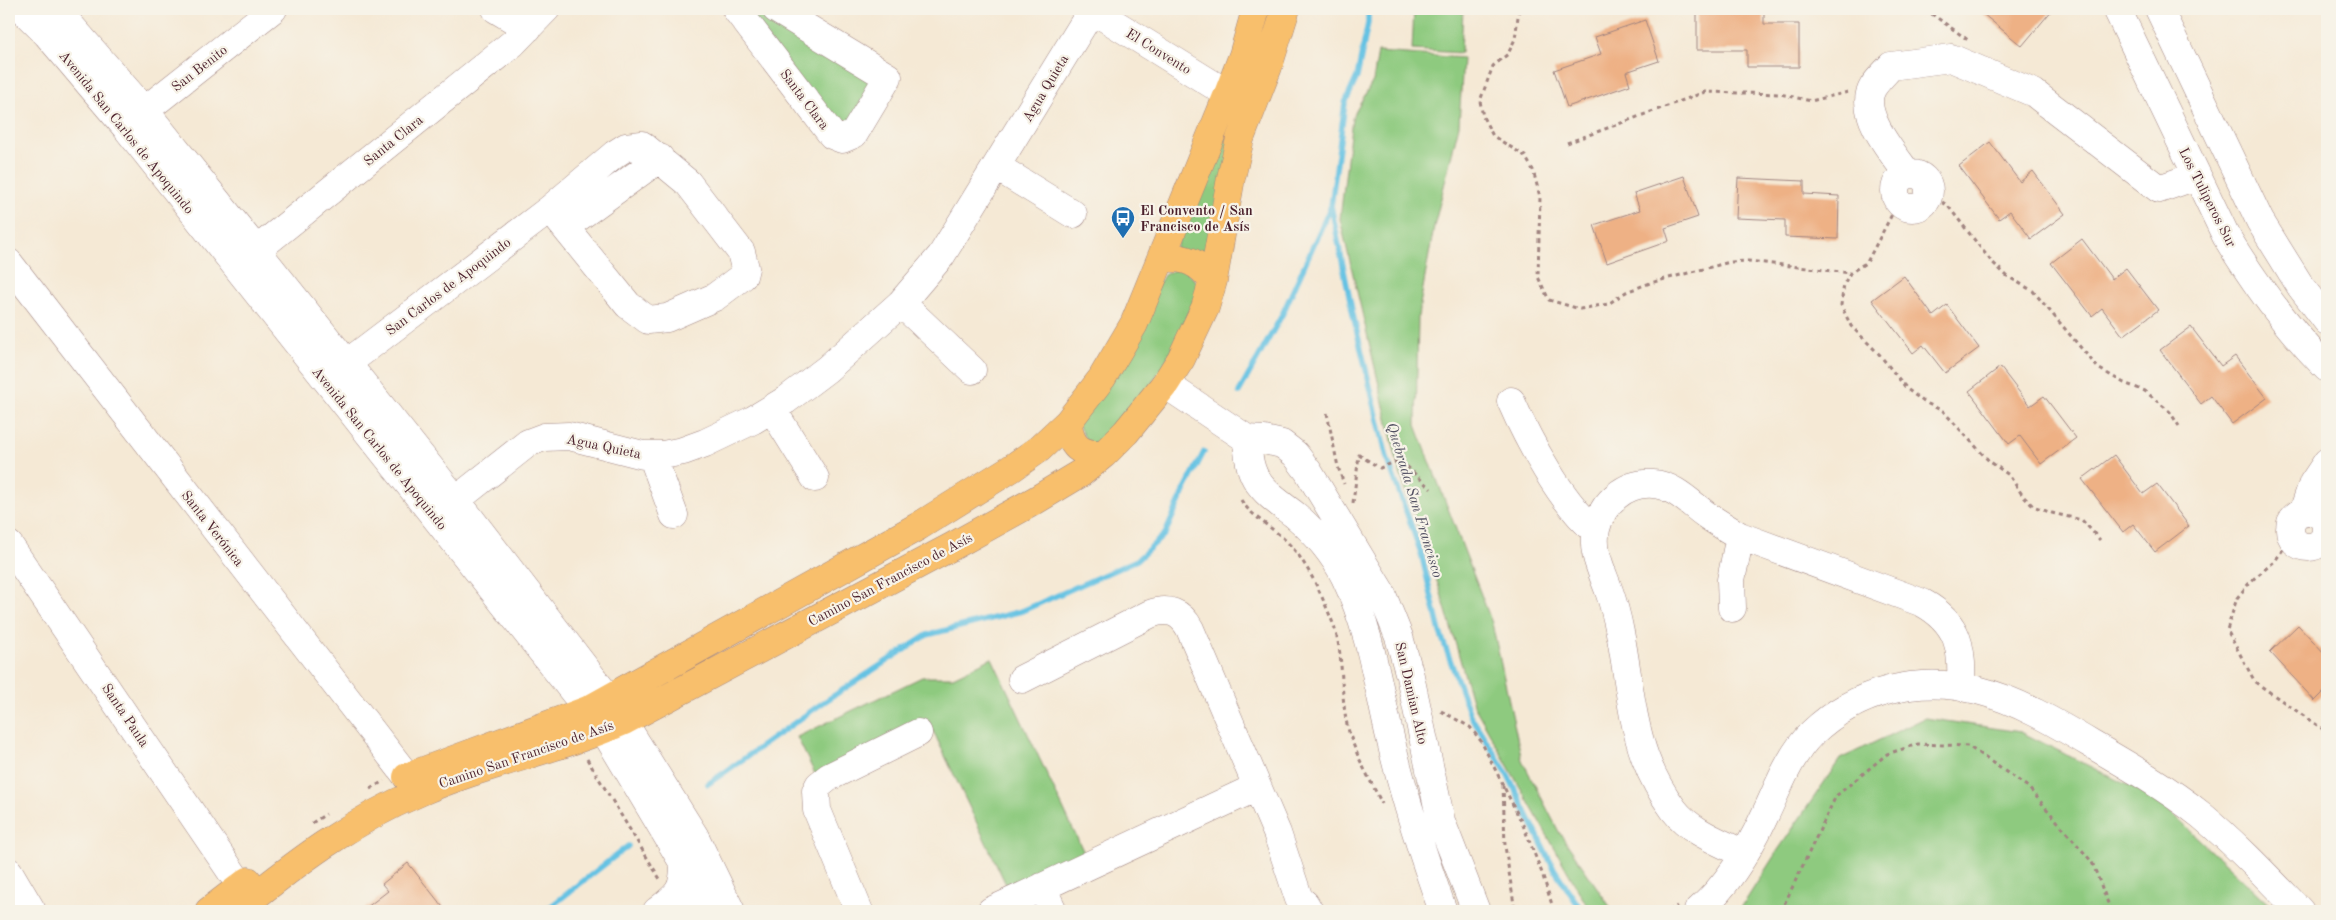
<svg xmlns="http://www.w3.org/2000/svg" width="2336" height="920" font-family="'Old Standard TT',serif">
<rect width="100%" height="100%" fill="#f7f3e8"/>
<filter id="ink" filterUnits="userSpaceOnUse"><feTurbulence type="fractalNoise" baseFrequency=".02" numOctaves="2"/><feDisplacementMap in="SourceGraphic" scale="10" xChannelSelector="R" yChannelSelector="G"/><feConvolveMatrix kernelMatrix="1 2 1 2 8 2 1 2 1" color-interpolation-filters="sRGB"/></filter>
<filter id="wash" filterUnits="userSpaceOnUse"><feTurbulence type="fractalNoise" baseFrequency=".0096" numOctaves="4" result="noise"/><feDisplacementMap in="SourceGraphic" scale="20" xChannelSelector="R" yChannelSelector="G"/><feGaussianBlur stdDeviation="1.12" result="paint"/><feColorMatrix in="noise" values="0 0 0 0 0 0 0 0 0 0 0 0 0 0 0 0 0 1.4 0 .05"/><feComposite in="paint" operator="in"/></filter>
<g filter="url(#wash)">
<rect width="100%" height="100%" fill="#f5e9d5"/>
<!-- green -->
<path fill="#8eca7f" stroke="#6c7455" d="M 744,9 L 761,9 L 869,73 L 872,88 L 853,121 L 842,125 L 833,123 Z
M 1266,9 L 1275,9 L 1210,256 L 1175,250 Z
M 1414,9 L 1463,9 L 1461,53 L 1412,50 Z
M 1378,52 L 1463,58 L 1459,125 L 1434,227 L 1418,316 L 1416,425 L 1492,623 L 1522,760 L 1559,832 L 1613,911 L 1590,911 L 1473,704 L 1440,590 L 1399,470 L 1340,219 L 1352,118 L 1373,81 Z
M 1184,268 L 1200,286 L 1192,316 L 1137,409 L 1091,450 L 1077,423 L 1164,275 L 1174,270 Z
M 992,658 L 1087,859 L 1011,895 L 928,720 L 815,774 L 797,737 L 922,677 L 953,677 Z
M 1925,718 L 2021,732 L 2157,800 L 2276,911 L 1739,911 L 1776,853 L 1840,759 Z"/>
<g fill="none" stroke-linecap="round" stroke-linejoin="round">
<!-- stream -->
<path stroke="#65c2e3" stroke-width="5.5" d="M 1368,9 L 1368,23 L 1357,77 L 1345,103 L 1331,206 L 1353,315 L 1387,458 L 1421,553 L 1440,632 L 1470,715 L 1508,775 L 1553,867 L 1582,911
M 1239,392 L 1282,315 L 1331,206
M 708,784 L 824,702 L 927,635 L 1022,611 L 1137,560 L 1165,534 L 1185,489 L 1204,452
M 545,911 L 628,846"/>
</g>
<g id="blocks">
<!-- building -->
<path fill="#eeb185" d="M 1977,9 L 2053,9 L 2022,46 Z
M 1764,10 L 1764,24 L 1799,24 L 1799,67 L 1747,67 L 1747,50 L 1697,50 L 1697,11 Z
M 1645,20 L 1659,61 L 1626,72 L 1630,85 L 1567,107 L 1554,70 L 1601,54 L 1595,37 Z
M 1990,142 L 2020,182 L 2033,171 L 2065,214 L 2031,239 L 2010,211 L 1999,219 L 1959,166 Z
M 1684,176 L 1698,217 L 1665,228 L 1669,241 L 1607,263 L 1594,225 L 1640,210 L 1634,193 Z
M 1738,178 L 1804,181 L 1804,194 L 1839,196 L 1838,239 L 1785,237 L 1785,220 L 1736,218 Z
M 2082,239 L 2112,279 L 2126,268 L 2158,310 L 2123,336 L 2102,308 L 2092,316 L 2051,263 Z
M 1904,276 L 1933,316 L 1947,305 L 1979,348 L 1945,373 L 1923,345 L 1913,353 L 1872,300 Z
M 2191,327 L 2221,366 L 2235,356 L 2267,398 L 2232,424 L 2211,396 L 2201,404 L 2160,350 Z
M 2000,367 L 2030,406 L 2044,396 L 2076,438 L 2041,464 L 2020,436 L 2009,444 L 1969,391 Z
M 2114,455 L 2143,494 L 2157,484 L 2189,526 L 2155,552 L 2133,524 L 2123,532 L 2082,479 Z
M 2298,625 L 2327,656 L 2327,689 L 2315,701 L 2270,652 Z
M 408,863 L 446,911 L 362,911 L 388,891 L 382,884 Z"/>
</g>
</g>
<g filter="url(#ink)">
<use href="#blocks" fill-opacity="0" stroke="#a08480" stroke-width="1"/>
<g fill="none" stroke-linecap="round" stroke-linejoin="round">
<!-- minor casing -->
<g stroke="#a08480" stroke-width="29">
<path id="minor" d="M 22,9 L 47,34 L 125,126 L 604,730 L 684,864 L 703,911
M 56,9 L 145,111 L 456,500 L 609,699 L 695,837 L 731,911
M 496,9 L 528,28
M 736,9 L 832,135 L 842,139 L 854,134 L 888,77 L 776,9
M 1091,9 L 1228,94
M 2117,9 L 2226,236 C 2255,284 2287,328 2327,368
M 2159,9 L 2260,221 L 2301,287 L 2327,321
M 130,122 L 273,9
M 997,167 L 1073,214
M 1908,174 C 1894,155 1857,112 1873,87 C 1878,79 1885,73 1891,66 L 1951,58 L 2034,93 L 2159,189 L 2196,176
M1895 191a17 17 0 1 1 34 0a17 17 0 1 1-34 0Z
M 565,227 L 660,158
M 243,261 L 513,43 L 546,9
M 9,263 L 419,792
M 901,303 L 972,370
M 346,364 L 550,209 L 615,154 L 626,147 L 642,145 L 688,183 L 741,252 L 745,268 L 743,276 L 715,297 L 667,318 L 648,320 L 628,305 L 550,209
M 1165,384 L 1247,439 L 1264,440 L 1282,444 L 1295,454 L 1308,471 L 1370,574 L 1381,592 L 1399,637 L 1410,676 L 1441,821 L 1476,911
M 1511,401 C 1528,440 1562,504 1595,530
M 772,409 L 815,478
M 1247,439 C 1248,453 1249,467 1256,479 C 1265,494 1282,505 1295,515 C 1314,531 1334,554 1345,577 C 1369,627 1377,680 1389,733 C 1403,794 1422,853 1443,911
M 652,455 L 674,515
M 456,500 L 528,443 L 544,437 L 569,436 L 643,455 L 663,455 L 683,451 L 705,443 L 753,420 L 786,400 L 827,369 L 901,303 L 941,256 L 1092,10
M2290 529a18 18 0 1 1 36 0a18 18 0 1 1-36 0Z
M 2303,512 L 2313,483 L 2327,462
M 9,545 L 241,886
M 1732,608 L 1731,580 L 1740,536
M 1022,679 L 1150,614 C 1168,607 1181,612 1190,629 L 1277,833 L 1299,899 L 1305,904 L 1309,911
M 1744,854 C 1720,842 1691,832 1674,810 C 1662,794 1652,776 1645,757 C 1626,704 1628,645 1609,591 C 1602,571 1591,551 1596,529 C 1602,503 1625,482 1653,484 C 1673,485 1690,503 1705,514 C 1716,522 1728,529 1740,536 L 1923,603 C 1959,623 1963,648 1961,687
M 9,872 L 32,911
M 1042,887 L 1053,911
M 657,911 C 678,895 684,891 684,864
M 859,911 L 817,810 L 816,791 L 819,785 L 829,777 L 918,733
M 991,911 L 1257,787
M 1698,911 C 1727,886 1749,850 1765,815 C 1779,786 1789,756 1812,733 C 1856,691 1918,675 1977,690 C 2017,700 2056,723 2091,744 C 2129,766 2167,788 2201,815 C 2236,844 2268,878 2300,911"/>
</g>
<!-- major casing -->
<g stroke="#a08480" stroke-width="29">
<path id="major" d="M 1161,258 C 1185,256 1199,262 1213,281
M 1068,422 C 1070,447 1080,455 1104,454
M 407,777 L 588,710 L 919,526 L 1012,468 L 1039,449 L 1068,422 L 1102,378 L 1134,324 L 1228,94 L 1243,55 L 1256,9
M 209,911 L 248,881
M 236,911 C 295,864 349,822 420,792 C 486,763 558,750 624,721 L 953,546 L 1036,500 L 1081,473 L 1104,454 L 1126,432 L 1165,384 L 1181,359 L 1205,308 L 1213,281 L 1231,178 L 1240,139 L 1268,67 L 1286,9"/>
</g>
<!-- path -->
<path stroke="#a08480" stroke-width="3" stroke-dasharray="4 4" stroke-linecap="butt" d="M 1519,9 L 1515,39 L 1508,54 L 1493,66 L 1480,101 L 1483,117 L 1493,136 L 1525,156 L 1533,170 L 1540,197 L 1538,277 L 1549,300 L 1580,309 L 1608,304 L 1626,292 L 1650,283 L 1730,262 L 1748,261 L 1850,273
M 1925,9 L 1968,40
M 1567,143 L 1705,92 L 1780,94 L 1811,101 L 1848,92
M 1929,193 L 1948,206 L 1991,261 L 2007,276 L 2033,291 L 2098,368 L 2124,383 L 2145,391 L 2170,412 L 2179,426
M 1899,201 L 1867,262 L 1850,273 L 1844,284 L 1841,305 L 1851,326 L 1879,354 L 1907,389 L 1924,402 L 1943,411 L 1989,461 L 2009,475 L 2023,496 L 2033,506 L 2052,513 L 2082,520 L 2100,540
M 1327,413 L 1338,467 L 1344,484
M 1241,500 C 1251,516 1270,526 1283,538 C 1305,558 1319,589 1330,616 C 1344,647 1340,680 1345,713 C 1349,745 1368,775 1382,804
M 1353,503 L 1359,455 L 1380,468 L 1400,460 L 1431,489
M 2292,536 L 2275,561 L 2251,581 L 2237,598 L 2227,630 L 2255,682 L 2327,732
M 1441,711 L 1470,727 L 1481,741 L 1523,825 L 1542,873 L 1554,911
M 587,759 L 660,879
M 1503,785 L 1505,846 L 1515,911
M 370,789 L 384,781
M 312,823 L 326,814
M 1669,911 L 1677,906
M 1781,911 L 1836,796 L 1887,754 L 1918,744 L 1968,746 L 2028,787 L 2092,862 L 2111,911"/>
<!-- minor -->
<use href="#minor" stroke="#fff" stroke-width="28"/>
<!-- major -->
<use href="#major" stroke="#f8bf6c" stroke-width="28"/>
</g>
</g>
<!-- icons -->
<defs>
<g id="bus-pin" transform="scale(1.25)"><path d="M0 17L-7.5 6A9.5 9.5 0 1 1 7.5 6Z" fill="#1f6fb2" stroke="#f7f3e8"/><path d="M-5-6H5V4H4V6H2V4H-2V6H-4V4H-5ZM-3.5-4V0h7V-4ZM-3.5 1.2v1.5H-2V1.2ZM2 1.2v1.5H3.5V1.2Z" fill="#fff"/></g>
</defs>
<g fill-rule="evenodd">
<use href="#bus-pin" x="1123" y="218"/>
</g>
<g text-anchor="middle" stroke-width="4.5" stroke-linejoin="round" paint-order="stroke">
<!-- street labels -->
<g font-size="14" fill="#4a1f2b" stroke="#f7f3e8">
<text transform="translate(1159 51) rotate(32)" y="5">El Convento</text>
<text transform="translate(199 68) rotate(-38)" y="5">San Benito</text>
<text transform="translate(1045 88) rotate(-59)" y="5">Agua Quieta</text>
<text transform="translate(805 99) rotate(53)" y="5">Santa Clara</text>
<text transform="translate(127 132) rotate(51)" y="5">Avenida San Carlos de Apoquindo</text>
<text transform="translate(393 140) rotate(-39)" y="5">Santa Clara</text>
<text transform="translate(2208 197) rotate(63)" y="5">Los Tuliperos Sur</text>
<text transform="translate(448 286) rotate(-37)" y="5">San Carlos de Apoquindo</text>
<text transform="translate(604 446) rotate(12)" y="5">Agua Quieta</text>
<text transform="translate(380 448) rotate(51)" y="5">Avenida San Carlos de Apoquindo</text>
<text transform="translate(213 528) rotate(52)" y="5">Santa Verónica</text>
<text transform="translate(890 579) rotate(-28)" y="5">Camino San Francisco de Asís</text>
<text transform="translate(1412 693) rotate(77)" y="5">San Damian Alto</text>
<text transform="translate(126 715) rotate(56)" y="5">Santa Paula</text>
<text transform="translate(526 754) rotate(-19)" y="5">Camino San Francisco de Asís</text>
</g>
<!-- poi labels -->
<g font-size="14" font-weight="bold" fill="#4a1f2b" stroke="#f7f3e8" text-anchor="start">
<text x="1140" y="215">El Convento / San<tspan x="1140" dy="16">Francisco de Asís</tspan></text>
</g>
<!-- water labels -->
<g font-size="15" font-style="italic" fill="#525062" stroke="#f7f3e8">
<text transform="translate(1415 500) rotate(73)" y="5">Quebrada San Francisco</text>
</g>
</g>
<!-- margin -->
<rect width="2336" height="920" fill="none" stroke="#f7f3e8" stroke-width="30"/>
</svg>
